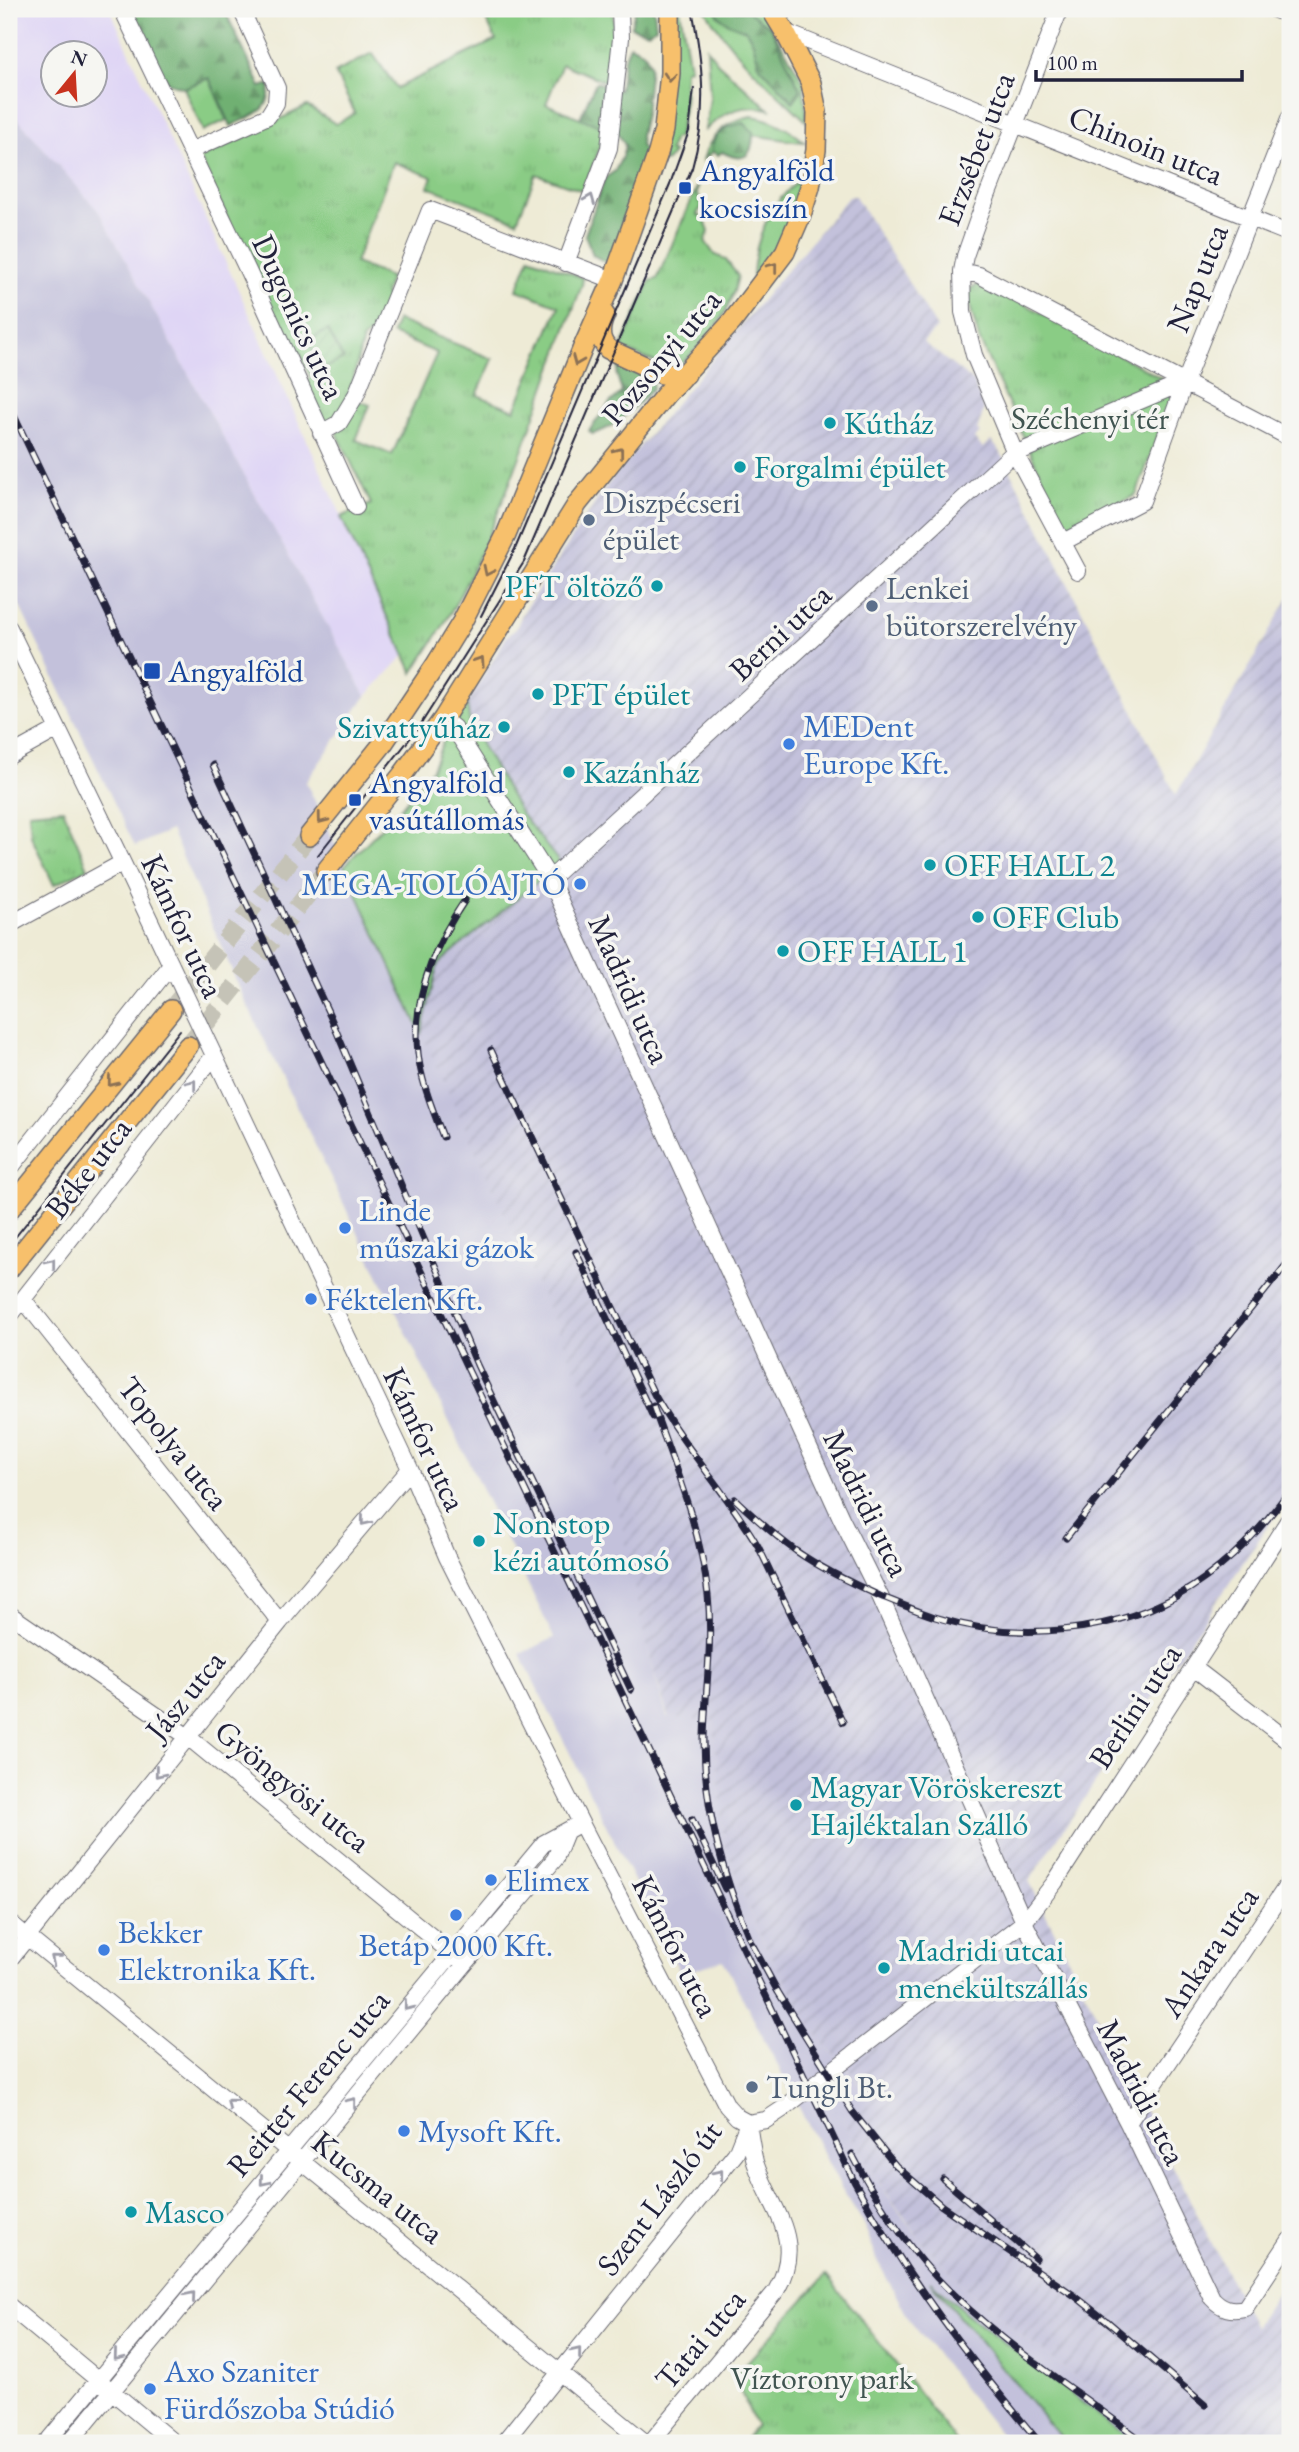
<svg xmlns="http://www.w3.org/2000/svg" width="1299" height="2452" font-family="'EB Garamond',serif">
<defs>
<pattern id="industrial-furrows" width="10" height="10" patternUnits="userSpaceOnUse" patternTransform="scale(1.75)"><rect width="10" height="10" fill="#c3c1db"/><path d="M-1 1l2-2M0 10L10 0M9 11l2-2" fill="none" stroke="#a7a6bd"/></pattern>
<pattern id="forest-firs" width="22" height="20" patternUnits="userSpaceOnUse" patternTransform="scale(1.75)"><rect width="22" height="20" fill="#6fb072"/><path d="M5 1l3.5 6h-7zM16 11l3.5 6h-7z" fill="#5b8f5f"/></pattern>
<pattern id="park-tufts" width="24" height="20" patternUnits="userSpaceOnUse" patternTransform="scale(1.75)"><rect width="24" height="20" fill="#8acc85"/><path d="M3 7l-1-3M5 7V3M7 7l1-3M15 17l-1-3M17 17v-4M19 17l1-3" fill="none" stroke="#77af74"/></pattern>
<pattern id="garden-furrows" width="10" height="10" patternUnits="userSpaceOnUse" patternTransform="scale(1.75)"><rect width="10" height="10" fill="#8acc85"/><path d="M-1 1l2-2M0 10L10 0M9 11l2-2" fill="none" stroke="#77af74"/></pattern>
</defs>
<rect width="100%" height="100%" fill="#f6f6f2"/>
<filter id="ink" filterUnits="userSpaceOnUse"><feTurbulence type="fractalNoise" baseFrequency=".0143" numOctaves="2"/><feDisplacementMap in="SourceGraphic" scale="14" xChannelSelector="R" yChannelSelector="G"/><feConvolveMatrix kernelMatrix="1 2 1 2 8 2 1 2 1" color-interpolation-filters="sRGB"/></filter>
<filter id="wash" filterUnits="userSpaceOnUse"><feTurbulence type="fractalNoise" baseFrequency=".00686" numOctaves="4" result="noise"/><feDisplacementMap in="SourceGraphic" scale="28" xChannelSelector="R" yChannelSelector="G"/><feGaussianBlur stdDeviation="1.57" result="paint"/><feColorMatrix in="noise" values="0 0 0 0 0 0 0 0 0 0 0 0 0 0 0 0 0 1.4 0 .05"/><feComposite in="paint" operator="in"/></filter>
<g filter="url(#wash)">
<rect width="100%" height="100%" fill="#eeebd6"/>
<!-- built -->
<path fill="#dfd5f5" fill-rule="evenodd" d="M 9,9 L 110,9 L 405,655 L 366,696 L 99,212 L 9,109 ZM 52,52 L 94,52 L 94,94 L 52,94 Z"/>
<!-- industrial -->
<path fill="url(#industrial-furrows)" d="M 849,196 L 855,196 L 937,328 L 923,342 L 973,381 L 984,409 L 977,431 L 980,433 L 974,439 L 983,448 L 991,441 L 1000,451 L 1176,795 L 1290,595 L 1290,1493 L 1029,1881 L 1254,2327 L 1290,2275 L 1290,2430 L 1269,2443 L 1162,2443 L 1018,2333 L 967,2289 L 922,2242 L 868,2167 L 842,2118 L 872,2096 L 821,2040 L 796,2003 L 756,1928 L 724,1842 L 713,1722 L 668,1717 L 646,1645 L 421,1033 L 438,965 L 560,863 L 520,812 L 504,784 L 470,725 L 467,704 L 507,636 L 516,629 L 522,614 L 605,488 Z"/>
<!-- railway -->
<path fill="#c3c1db" d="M 9,109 L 99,212 L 366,696 L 306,782 L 585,1389 L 609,1461 L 646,1645 L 667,1717 L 713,1721 L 724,1842 L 756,1928 L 796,2003 L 821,2040 L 872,2097 L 842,2118 L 868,2167 L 903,2217 L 922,2242 L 967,2289 L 1018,2333 L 1162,2443 L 1135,2443 L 967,2314 L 934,2285 L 964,2323 L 1065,2443 L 1007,2443 L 910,2321 L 878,2262 L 863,2222 L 840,2186 L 723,1960 L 681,1974 L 520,1654 L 554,1638 L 242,994 L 171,830 L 135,846 L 9,584 Z"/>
<!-- grass -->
<path fill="#8acc85" stroke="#567760" stroke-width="2" d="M 675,9 L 680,9 L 690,68 L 685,69 L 684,109 L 678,138 L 674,138 L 669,151 L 673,153 L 667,161 L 661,162 Z
M 705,9 L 761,9 L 803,81 L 807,122 C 771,87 731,53 705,9 Z
M 707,48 L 718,63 L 769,109 C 742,103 724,112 705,130 L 710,98 Z
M 209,78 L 227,120 L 203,131 L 184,88 Z
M 751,116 C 773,119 788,128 805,142 C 755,140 746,120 703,160 C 710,134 726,122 751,116 Z
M 801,179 C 804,206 772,255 755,277 L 753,275 C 755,238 770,202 801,179 Z
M 467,704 L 470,725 L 504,784 L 520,812 L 560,863 L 438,964 L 421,1033 L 344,866 L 398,811 L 432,769 L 443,742 Z
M 930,2281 L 967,2314 L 1135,2443 L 1065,2443 Z"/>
<!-- forest -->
<path fill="url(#forest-firs)" stroke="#486956" stroke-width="2" d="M 122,9 L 224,9 L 261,87 L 270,84 C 271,113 255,114 231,126 L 209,78 L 184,88 L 154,78 Z
M 635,9 L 654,9 L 656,27 L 648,32 L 631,27 Z
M 715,9 L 745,9 L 771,28 L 801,91 L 793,102 L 759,65 L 753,42 L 746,30 C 734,26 719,21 715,9 Z
M 630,45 L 640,50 L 646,55 L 650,65 L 645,114 L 640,136 L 641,146 L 648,155 L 613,262 L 607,263 L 593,255 L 585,235 L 605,178 L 615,171 L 622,157 L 625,145 L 618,134 L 580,118 L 596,82 L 619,91 L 624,59 Z
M 744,123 L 753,132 C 753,156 745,164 722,152 L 718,155 L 711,151 C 714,131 726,126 744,123 Z
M 619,365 L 651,373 L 653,388 C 636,405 616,429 592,434 L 589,431 L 610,403 L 622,392 L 617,375 Z"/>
<!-- park -->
<path fill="url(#park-tufts)" stroke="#567760" stroke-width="2" d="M 481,9 L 612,9 L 615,33 L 611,84 L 562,64 L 546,104 L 607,129 L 583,191 L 536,174 L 517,221 L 428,187 L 432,177 L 394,162 L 355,263 L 390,277 L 385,295 L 390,297 L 377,329 L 363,339 L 350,392 L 339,417 L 323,424 L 302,383 L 311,378 L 298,350 L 288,354 L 200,158 L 307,106 L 336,124 L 355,113 L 335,73 L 372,53 L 397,88 L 496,40 Z
M 698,185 L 697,194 L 703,205 L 697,214 L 705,220 L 709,232 L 705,241 L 714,254 L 726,260 L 738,276 C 729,319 709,337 678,367 L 668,367 L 621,349 L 650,281 L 657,279 Z
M 530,257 L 583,278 L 582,285 C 541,395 506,511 450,614 C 439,634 425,653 413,673 L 341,517 L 371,504 L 336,431 L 359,401 L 370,405 L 356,440 L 392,455 L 437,353 L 392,334 L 397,320 L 493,359 L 477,395 L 515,410 L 559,306 L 517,290 Z
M 979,285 L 990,285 L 1176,386 L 1136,495 L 1066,530 L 979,339 L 969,302 L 970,288 Z
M 63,809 L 88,868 L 54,885 L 31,836 L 29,812 Z
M 826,2275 L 958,2443 L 742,2443 L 756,2426 L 734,2377 Z"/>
<!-- garden -->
<path fill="url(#garden-furrows)" stroke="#567760" stroke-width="2" d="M 328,330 L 343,359 L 323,369 L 308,341 Z"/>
</g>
<g filter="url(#ink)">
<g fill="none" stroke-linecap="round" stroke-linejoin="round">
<!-- major-tunnel -->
<path stroke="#c5c3b7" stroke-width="19" stroke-dasharray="19 10" stroke-linecap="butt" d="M 171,1010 L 309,836
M 188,1046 L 326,871"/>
<!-- minor casing -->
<g stroke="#696871" stroke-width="18">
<path id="minor" d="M 122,9 L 248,271 L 356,507
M 1273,9 L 1290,16
M 785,32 L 1290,234
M 190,151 L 268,116 L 276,103 L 277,88 L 241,9
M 566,263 L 609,148 L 621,38 L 620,9
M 962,271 L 965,256 L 977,222 L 1060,9
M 321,433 L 339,423 L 356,395 L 430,210 L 613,280
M 1063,542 L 1142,501 L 1185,382 L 1290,117
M 1078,571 L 1015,453 L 974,355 L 963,312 L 962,271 L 979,275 L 1290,438
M 9,628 L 118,853 L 410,1469 L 447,1557 L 581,1823 L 727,2106 L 737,2117 L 748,2123
M 443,719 L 454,728 L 550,879 L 841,1518 L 880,1596 L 1024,1922 L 1128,2123 L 1212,2298 C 1222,2309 1231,2311 1245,2308 L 1290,2240
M 9,756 L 58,729
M 550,879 L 1010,456 L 1185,382
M 9,925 L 122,863
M 9,1170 L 171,965
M 23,1299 L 280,1622
M 9,1317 L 213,1057
M 9,1614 L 188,1737 L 460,1960
M 1194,1668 L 1290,1742
M 9,1922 L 646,2443
M 9,1960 L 280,1622 L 410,1469
M 748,2123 L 766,2120 L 784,2108 L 1024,1922 L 1055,1882 L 1290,1518
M 1128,2123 L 1290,1881
M 9,2306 L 174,2443
M 46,2443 L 544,1843 L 581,1823
M 69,2443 L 465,1964 L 555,1859 L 566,1832
M 503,2443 L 736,2153 L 748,2123
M 650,2443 L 776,2291 C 806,2238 771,2211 755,2162 C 752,2150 750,2136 748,2123"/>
</g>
<!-- major casing -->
<g stroke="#696871" stroke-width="22">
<path id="major" d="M 605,315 C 599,328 598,339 608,349 L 662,374 L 686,374
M 309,836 L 382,745 L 435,666 L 462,622 L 506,535 L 584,345 L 613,280 L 658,153 L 664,130 L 670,73 L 670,9
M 326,871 L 403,774 L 443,719 L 578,503 L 666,394 L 732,322 L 785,252 L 801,215 L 810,187 L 816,150 L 817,112 L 811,83 L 785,32 L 771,9
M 9,1210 L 171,1010
M 9,1269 L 188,1046"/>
</g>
<!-- minor -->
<use href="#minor" stroke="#fff" stroke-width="16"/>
<!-- major -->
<use href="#major" stroke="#f7c06c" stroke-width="19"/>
<!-- tram -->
<path stroke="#22223b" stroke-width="2" d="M 481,616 L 515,549 L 670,184 L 689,131 L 694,88
M 318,855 L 419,727 L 524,562 L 692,168 C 708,113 703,64 692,9
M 9,1245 L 180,1030"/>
<!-- rail casing -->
<g stroke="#22223b" stroke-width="7">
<path id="rail" d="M 9,405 L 854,2181 C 907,2279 969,2358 1040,2443
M 213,765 L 330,1016 L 477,1365 L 631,1690
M 491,1050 L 654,1394 C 684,1448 727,1493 758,1546 L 843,1722
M 443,1137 C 433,1110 421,1082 418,1053 C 412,998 435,944 465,900
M 576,1252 L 653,1417
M 653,1406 C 675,1468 701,1530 708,1595 C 713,1644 705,1691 704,1739 C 704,1810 723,1876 750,1940
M 735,1499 C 754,1517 774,1535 796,1551 C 822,1569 851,1583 880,1596 C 898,1603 916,1611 935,1617 C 1017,1643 1119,1634 1192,1587 C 1232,1561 1262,1528 1290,1490
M 1066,1538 L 1290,1260
M 692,1819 L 725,1889
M 752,1944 L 778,1992 L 852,2111 L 896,2166 L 942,2206 L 1075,2296 L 1114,2327
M 852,2154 C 875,2198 902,2240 936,2277 C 997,2342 1075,2389 1145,2443
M 943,2179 L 1036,2259
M 1107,2321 L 1205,2405"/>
</g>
<!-- rail -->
<use href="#rail" stroke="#f6f6f2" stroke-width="4.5" stroke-dasharray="13" stroke-linecap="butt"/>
</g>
<!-- one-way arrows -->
<defs><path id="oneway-chevron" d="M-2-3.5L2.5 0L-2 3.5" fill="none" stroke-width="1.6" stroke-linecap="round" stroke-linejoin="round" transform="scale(1.75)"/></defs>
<g stroke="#8c7154">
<use href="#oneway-chevron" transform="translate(670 77) rotate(95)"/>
<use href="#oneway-chevron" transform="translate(773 267) rotate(-52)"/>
<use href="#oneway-chevron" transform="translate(577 361) rotate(112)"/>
<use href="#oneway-chevron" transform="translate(619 452) rotate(-52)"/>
<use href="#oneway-chevron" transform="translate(488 571) rotate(116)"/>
<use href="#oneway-chevron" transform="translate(480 661) rotate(-57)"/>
<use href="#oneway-chevron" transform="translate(322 819) rotate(127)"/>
<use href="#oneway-chevron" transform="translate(112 1082) rotate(129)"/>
</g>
<g stroke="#9c9ca7">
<use href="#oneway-chevron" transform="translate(590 199) rotate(-68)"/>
<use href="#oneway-chevron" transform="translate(192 1084) rotate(-52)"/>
<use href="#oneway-chevron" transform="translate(51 1263) rotate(-52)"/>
<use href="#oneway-chevron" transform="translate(365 1521) rotate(130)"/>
<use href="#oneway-chevron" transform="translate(159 1773) rotate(129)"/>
<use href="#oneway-chevron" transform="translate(55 1959) rotate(-141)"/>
<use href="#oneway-chevron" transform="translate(408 2006) rotate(129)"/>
<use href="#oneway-chevron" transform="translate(352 2102) rotate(-51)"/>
<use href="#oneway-chevron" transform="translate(231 2103) rotate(-141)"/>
<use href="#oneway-chevron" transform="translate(719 2174) rotate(-51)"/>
<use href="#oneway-chevron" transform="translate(264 2181) rotate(130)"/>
<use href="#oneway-chevron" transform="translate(191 2296) rotate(-50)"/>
<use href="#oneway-chevron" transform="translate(577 2352) rotate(-51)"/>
<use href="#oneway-chevron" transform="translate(118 2356) rotate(130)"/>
</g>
</g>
<!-- markers -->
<g fill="#1a4fb4" stroke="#f6f6f2" stroke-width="2.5">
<rect x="678" y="181" width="14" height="14" rx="3.5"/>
<rect x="143" y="662" width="18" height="18" rx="3.5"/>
<rect x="348" y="793" width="14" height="14" rx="3.5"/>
</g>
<g fill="#0f9aa8" stroke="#f6f6f2" stroke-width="2.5">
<circle cx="830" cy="423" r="7"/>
<circle cx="740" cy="467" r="7"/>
<circle cx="657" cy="586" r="7"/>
<circle cx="538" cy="694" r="7"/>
<circle cx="504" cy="727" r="7"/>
<circle cx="569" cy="772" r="7"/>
<circle cx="930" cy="865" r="7"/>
<circle cx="978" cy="917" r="7"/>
<circle cx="783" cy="951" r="7"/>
<circle cx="479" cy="1541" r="7"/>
<circle cx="796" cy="1805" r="7"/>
<circle cx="884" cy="1968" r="7"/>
<circle cx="131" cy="2212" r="7"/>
</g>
<g fill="#5c6f8a" stroke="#f6f6f2" stroke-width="2.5">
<circle cx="589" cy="520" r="7"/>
<circle cx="872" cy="606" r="7"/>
<circle cx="752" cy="2087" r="7"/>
</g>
<g fill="#3f7fe0" stroke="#f6f6f2" stroke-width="2.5">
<circle cx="789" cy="744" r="7"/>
<circle cx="580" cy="884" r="7"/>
<circle cx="345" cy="1228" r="7"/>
<circle cx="311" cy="1299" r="7"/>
<circle cx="491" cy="1880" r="7"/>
<circle cx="456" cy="1915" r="7"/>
<circle cx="104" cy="1950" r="7"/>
<circle cx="404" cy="2131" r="7"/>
<circle cx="150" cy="2389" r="7"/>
</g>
<g text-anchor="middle" stroke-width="7" stroke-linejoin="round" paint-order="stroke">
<!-- street labels -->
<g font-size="32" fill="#22223b" stroke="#f6f6f2">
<text transform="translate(1146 145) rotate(22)" y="11">Chinoin utca</text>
<text transform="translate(976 149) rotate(-69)" y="11">Erzsébet utca</text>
<text transform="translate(1197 278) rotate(-68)" y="11">Nap utca</text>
<text transform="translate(299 317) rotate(65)" y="11">Dugonics utca</text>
<text transform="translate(661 357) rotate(-50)" y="11">Pozsonyi utca</text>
<text transform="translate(780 632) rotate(-43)" y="11">Berni utca</text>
<text transform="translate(183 926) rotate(65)" y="11">Kámfor utca</text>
<text transform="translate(630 989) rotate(66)" y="11">Madridi utca</text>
<text transform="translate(88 1168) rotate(-52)" y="11">Béke utca</text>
<text transform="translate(425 1439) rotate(65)" y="11">Kámfor utca</text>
<text transform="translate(174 1443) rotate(52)" y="11">Topolya utca</text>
<text transform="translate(867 1503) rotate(64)" y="11">Madridi utca</text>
<text transform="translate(185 1695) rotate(-51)" y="11">Jász utca</text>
<text transform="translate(1135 1706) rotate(-57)" y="11">Berlini utca</text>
<text transform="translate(293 1786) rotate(39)" y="11">Gyöngyösi utca</text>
<text transform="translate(676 1946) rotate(63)" y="11">Kámfor utca</text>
<text transform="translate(1209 1952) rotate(-56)" y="11">Ankara utca</text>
<text transform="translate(308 2083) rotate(-50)" y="11">Reitter Ferenc utca</text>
<text transform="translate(1142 2092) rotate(63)" y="11">Madridi utca</text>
<text transform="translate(378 2187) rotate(39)" y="11">Kucsma utca</text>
<text transform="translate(659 2198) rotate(-53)" y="11">Szent László út</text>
<text transform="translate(700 2339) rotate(-50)" y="11">Tatai utca</text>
</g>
<!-- transit labels -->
<g font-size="32" fill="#164399" stroke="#f6f6f2" text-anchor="start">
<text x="699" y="181">Angyalföld<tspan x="699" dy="37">kocsiszín</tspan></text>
<text x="168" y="682">Angyalföld</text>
<text x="369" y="793">Angyalföld<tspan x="369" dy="37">vasútállomás</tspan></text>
</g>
<!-- park labels -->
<g font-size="32" fill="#415551" stroke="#f6f6f2">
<text x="1090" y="429">Széchenyi tér</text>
<text x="822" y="2389">Víztorony park</text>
</g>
<!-- culture labels -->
<g font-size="32" fill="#0d838f" stroke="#f6f6f2" text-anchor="start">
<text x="844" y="434">Kútház</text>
<text x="754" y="478">Forgalmi épület</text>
<text x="643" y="597" text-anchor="end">PFT öltöző</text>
<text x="552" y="705">PFT épület</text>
<text x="490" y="738" text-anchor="end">Szivattyűház</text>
<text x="583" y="783">Kazánház</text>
<text x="944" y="876">OFF HALL 2</text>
<text x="992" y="928">OFF Club</text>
<text x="797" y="962">OFF HALL 1</text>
<text x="493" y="1534">Non stop<tspan x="493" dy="37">kézi autómosó</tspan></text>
<text x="810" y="1798">Magyar Vöröskereszt<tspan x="810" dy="37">Hajléktalan Szálló</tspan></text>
<text x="898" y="1961">Madridi utcai<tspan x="898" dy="37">menekültszállás</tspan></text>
<text x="145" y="2223">Masco</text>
</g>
<!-- service labels -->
<g font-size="32" fill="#4e5e75" stroke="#f6f6f2" text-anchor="start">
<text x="603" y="513">Diszpécseri<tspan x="603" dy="37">épület</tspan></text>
<text x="886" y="599">Lenkei<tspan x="886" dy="37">bütorszerelvény</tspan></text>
<text x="766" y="2098">Tungli Bt.</text>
</g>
<!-- shop labels -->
<g font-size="32" fill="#366cbe" stroke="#f6f6f2" text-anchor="start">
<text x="803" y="737">MEDent<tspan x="803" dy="37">Europe Kft.</tspan></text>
<text x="566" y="895" text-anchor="end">MEGA-TOLÓAJTÓ</text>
<text x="359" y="1221">Linde<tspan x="359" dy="37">műszaki gázok</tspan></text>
<text x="325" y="1310">Féktelen Kft.</text>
<text x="505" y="1891">Elimex</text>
<text x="118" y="1943">Bekker<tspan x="118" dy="37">Elektronika Kft.</tspan></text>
<text x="456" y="1956" text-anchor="middle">Betáp 2000 Kft.</text>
<text x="418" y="2142">Mysoft Kft.</text>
<text x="164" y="2382">Axo Szaniter<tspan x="164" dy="37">Fürdőszoba Stúdió</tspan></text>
</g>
</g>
<!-- margin -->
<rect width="1299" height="2452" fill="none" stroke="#f6f6f2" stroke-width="35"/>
<!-- north arrow -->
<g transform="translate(74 74) rotate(18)"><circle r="33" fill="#f6f6f2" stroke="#a1a1a9" stroke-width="2"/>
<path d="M0-5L12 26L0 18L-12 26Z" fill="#c8321e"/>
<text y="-10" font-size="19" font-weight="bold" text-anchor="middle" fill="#22223b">N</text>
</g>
<!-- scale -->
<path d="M1036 70v10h206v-10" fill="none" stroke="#22223b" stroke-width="3.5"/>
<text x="1047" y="70" font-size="21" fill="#22223b" stroke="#f6f6f2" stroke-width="5" paint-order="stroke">100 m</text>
</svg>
